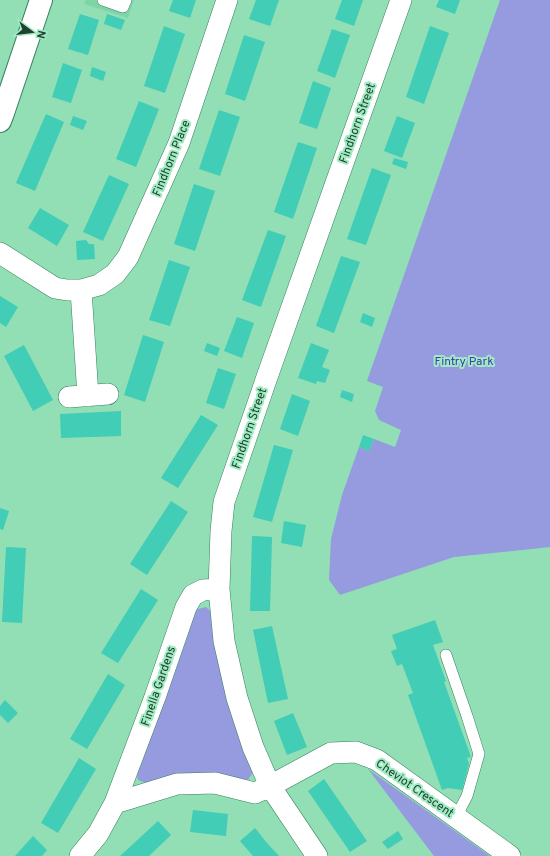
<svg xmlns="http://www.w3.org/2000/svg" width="550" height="856" font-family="Overpass,sans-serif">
<rect width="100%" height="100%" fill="#92deb5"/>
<!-- built -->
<path fill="#7fd4a7" d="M 86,0 L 134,0 L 128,18 L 84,4 Z"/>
<!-- green -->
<path fill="#969bdf" d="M 500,0 L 550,0 L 550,547 L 454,557 L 340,595 L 329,580 L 331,539 L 342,495 L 359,447 L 369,451 L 374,439 L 395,447 L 401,430 L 379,420 L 375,411 L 383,387 L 367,381 Z
M 206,607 L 214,614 L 253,772 L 248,780 L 212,774 L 146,783 L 138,780 L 137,774 L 194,610 Z
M 368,769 L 490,856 L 434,856 Z"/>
<!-- building -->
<path fill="#41cdb6" d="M 173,0 L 196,0 L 190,18 L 169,11 Z
M 256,0 L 279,0 L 270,26 L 249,19 Z
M 342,0 L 363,0 L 354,26 L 335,19 Z
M 439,0 L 460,0 L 455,14 L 436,7 Z
M 80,14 L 99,20 L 88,55 L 68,49 Z
M 107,14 L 125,20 L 121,30 L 104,24 Z
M 164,26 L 185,34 L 165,93 L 144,86 Z
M 430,26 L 449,33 L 424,104 L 406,97 Z
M 332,29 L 350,35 L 335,78 L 317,71 Z
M 244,35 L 265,42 L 245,101 L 225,94 Z
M 63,63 L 82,70 L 71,103 L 52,97 Z
M 92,67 L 106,72 L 103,81 L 90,76 Z
M 313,81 L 331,88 L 317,129 L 299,123 Z
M 139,101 L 159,109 L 136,167 L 116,159 Z
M 219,110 L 240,117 L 220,176 L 199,169 Z
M 46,114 L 64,122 L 35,191 L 16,183 Z
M 73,116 L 87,121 L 83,130 L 70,125 Z
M 397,116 L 415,123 L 402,158 L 384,151 Z
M 298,142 L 317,148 L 293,219 L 274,212 Z
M 394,158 L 408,162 L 406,169 L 392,164 Z
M 372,168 L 391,175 L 366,245 L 347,239 Z
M 109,175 L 129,184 L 103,241 L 83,232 Z
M 194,184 L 215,191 L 195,251 L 174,244 Z
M 40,208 L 69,225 L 57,246 L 28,228 Z
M 268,230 L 286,236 L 261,307 L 242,300 Z
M 86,240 L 89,244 L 94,244 L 95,259 L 77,260 L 76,241 Z
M 341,256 L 360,262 L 334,333 L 316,326 Z
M 169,260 L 190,267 L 170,326 L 149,320 Z
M 0,296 L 18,307 L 6,327 L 0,323 Z
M 363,313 L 375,318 L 372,327 L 360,322 Z
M 237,317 L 254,323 L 242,358 L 224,351 Z
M 143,335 L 164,342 L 145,402 L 124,395 Z
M 207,343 L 220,348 L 217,356 L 204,351 Z
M 311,343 L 329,350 L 322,367 L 330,370 L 325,383 L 317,381 L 316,384 L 298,378 Z
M 24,345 L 53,400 L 33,411 L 4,356 Z
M 218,368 L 236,374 L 224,409 L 206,403 Z
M 342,390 L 354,394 L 352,402 L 340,397 Z
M 292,394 L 310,401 L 298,436 L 280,429 Z
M 121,411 L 121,436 L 61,438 L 60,414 Z
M 201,415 L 218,425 L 178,488 L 161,478 Z
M 363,435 L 374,439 L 369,451 L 359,447 Z
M 274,445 L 293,450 L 272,522 L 253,517 Z
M 171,501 L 188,512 L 147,575 L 130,564 Z
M 0,508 L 9,511 L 3,530 L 0,529 Z
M 284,521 L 306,525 L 302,547 L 281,543 Z
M 252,536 L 272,537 L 270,611 L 250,611 Z
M 6,547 L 26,548 L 22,623 L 2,622 Z
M 141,589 L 158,600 L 118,663 L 101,653 Z
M 435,620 L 443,642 L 433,645 L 446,681 L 444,682 L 471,757 L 467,758 L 469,764 L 462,790 L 448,788 L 442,790 L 408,695 L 413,693 L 402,664 L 397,666 L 391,651 L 397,649 L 392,635 Z
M 272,626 L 288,699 L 268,703 L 253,630 Z
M 108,674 L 125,685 L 87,749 L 70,739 Z
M 5,700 L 18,713 L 8,723 L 0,715 L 0,706 Z
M 293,713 L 307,747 L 287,755 L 274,721 Z
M 79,758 L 96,769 L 58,833 L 41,823 Z
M 324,779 L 367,841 L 350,852 L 308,791 Z
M 193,810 L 228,814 L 226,836 L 190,832 Z
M 158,821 L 171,835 L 149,856 L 120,856 Z
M 255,828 L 267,843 L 279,856 L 253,856 L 240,841 Z
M 398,831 L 403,839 L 388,849 L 382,842 Z
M 33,836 L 47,850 L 42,856 L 15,856 Z"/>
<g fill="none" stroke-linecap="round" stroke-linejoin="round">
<!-- lane casing -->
<g stroke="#35815c" stroke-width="12">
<path id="lane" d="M 103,0 L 123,7 L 126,0
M 446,655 L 467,716 L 479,754 L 467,796 L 456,817"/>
</g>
<!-- street casing -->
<g stroke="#35815c" stroke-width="22">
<path id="street" d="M 0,253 L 55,288 L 67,290 L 81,290 L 99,285 L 115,274 L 128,257 L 179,143 L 227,0
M 81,290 L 88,396
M 69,397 L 108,394
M 115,803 L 177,784 L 215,783 L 255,793 L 270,786 L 331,753 L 356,752 L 377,760 L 510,856
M 80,856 L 98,834 L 115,803 L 155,697 L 186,607 L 193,595 L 203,590 L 219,589
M 317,856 L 270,786 L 253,747 L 237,698 L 224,641 L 219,589 L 221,531 L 224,502 L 267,377 L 401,0"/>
</g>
<!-- secondary casing -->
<g stroke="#35815c" stroke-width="24">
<path id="secondary" d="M 0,121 L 3,113 L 41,0"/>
</g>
<!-- lane -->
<use href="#lane" stroke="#fff" stroke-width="11"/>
<!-- street -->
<use href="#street" stroke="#fff" stroke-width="21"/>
<!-- secondary -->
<use href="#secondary" stroke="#fff" stroke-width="22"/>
</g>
<g text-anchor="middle" stroke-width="4" stroke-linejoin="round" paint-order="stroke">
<!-- street labels -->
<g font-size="12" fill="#214130" stroke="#9febc2">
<text transform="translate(357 123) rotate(-70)" y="4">Findhorn Street</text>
<text transform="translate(171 158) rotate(-68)" y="4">Findhorn Place</text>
<text transform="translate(249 428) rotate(-71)" y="4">Findhorn Street</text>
<text transform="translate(158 686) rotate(-71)" y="4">Finella Gardens</text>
<text transform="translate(415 788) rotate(35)" y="4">Cheviot Crescent</text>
</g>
<!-- park labels -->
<g font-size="12" fill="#4338b0" stroke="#9febc2">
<text x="464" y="365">Fintry Park</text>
</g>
</g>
<!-- north arrow -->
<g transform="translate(32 32) rotate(105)" stroke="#9febc2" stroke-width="3" paint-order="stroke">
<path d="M0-3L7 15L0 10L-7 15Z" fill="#214130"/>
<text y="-6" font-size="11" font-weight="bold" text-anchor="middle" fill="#214130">N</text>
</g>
</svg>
